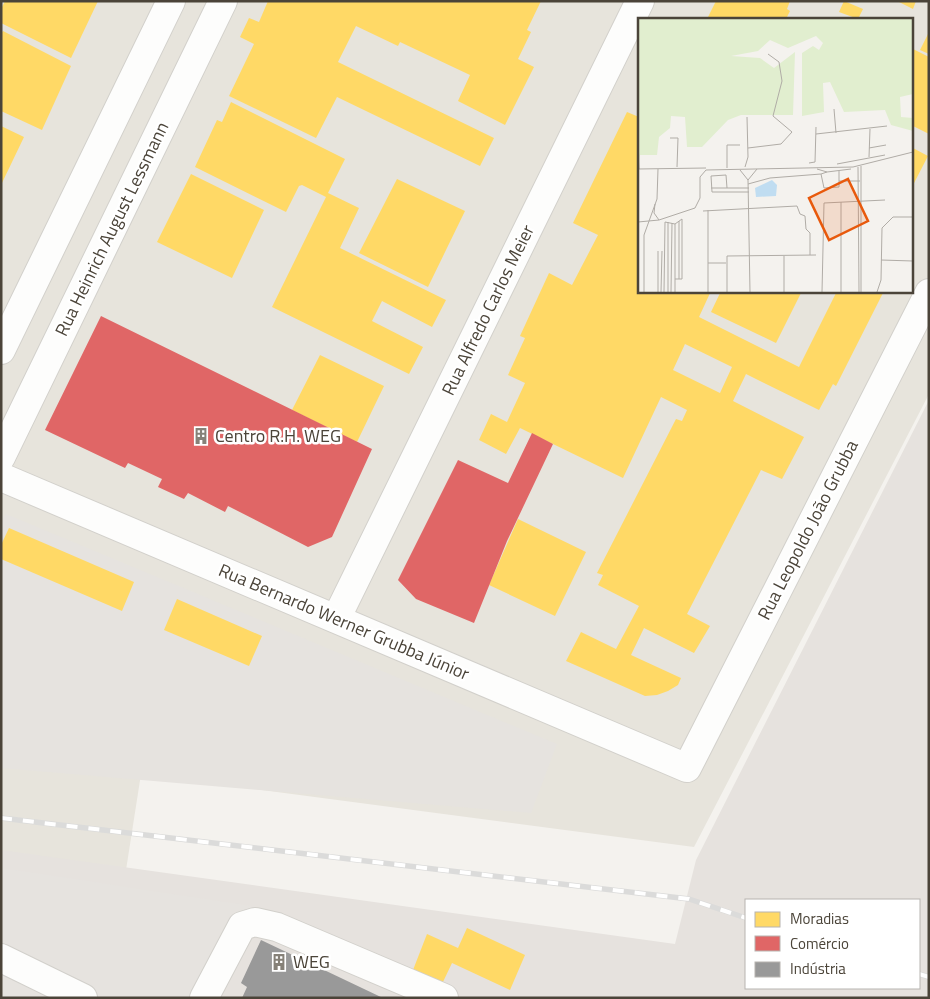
<svg xmlns="http://www.w3.org/2000/svg" width="930" height="999" font-family="'Titillium Web',sans-serif">
<rect width="100%" height="100%" fill="#f4f2ee"/>
<!-- residential -->
<path fill="#e7e4dc" fill-rule="evenodd" d="M 1,1 L 929,1 L 929,394 L 694,847 L 141,774 L 106,998 L 1,998 ZM 639,19 L 911,19 L 911,291 L 639,291 Z"/>
<!-- industrial -->
<path fill="#e6e2de" fill-rule="evenodd" d="M 929,400 L 929,998 L 1,998 L 1,850 L 675,944 L 696,860 ZM 746,900 L 919,900 L 919,988 L 746,988 Z"/>
<!-- parking -->
<path fill="#e6e3df" d="M 6,514 L 557,744 L 531,813 L 1,768 L 1,522 Z
M 1,868 L 252,906 L 209,998 L 1,998 Z"/>
<!-- homes -->
<path fill="#ffd966" fill-rule="evenodd" d="M 5,1 L 98,1 L 71,58 L 1,23 L 1,9 Z
M 268,1 L 541,1 L 527,30 L 531,32 L 518,59 L 534,67 L 505,125 L 458,101 L 470,75 L 400,42 L 398,46 L 356,26 L 338,62 L 494,138 L 480,166 L 337,97 L 316,138 L 229,96 L 254,44 L 240,37 L 249,18 L 259,22 Z
M 716,1 L 790,1 L 787,9 L 790,11 L 786,19 L 707,19 Z
M 844,1 L 863,9 L 858,19 L 839,12 Z
M 897,1 L 916,1 L 913,9 Z
M 3,31 L 71,66 L 42,130 L 1,111 L 1,34 Z
M 929,32 L 929,54 L 920,50 Z
M 911,48 L 929,57 L 929,134 L 911,125 Z
M 231,102 L 345,159 L 328,193 L 359,208 L 340,248 L 446,300 L 432,327 L 382,301 L 372,321 L 423,347 L 409,374 L 272,307 L 326,197 L 302,185 L 299,186 L 286,212 L 195,167 L 217,120 L 222,122 Z
M 627,112 L 639,117 L 639,291 L 711,291 L 699,317 L 799,367 L 837,291 L 884,291 L 836,386 L 833,384 L 819,410 L 746,374 L 733,401 L 804,437 L 782,479 L 761,470 L 687,614 L 710,626 L 694,653 L 644,628 L 631,655 L 681,678 L 678,685 L 668,691 L 657,695 L 645,696 L 566,661 L 581,632 L 616,649 L 639,606 L 598,585 L 603,575 L 597,573 L 676,419 L 682,421 L 687,410 L 661,397 L 623,478 L 520,428 L 506,454 L 479,440 L 491,414 L 507,422 L 525,383 L 508,375 L 525,338 L 520,336 L 549,273 L 572,285 L 598,235 L 573,223 ZM 685,344 L 732,367 L 720,393 L 673,370 Z
M 1,126 L 24,137 L 1,185 Z
M 911,147 L 928,156 L 911,189 Z
M 191,174 L 264,210 L 232,278 L 157,242 Z
M 397,179 L 465,211 L 428,287 L 359,253 Z
M 721,291 L 802,291 L 776,343 L 711,312 Z
M 320,355 L 384,386 L 357,442 L 292,410 Z
M 518,519 L 586,552 L 555,616 L 489,585 Z
M 9,528 L 134,582 L 122,611 L 1,559 L 1,545 Z
M 177,599 L 262,636 L 249,666 L 164,630 Z
M 467,928 L 525,955 L 510,990 L 452,963 L 442,984 L 413,970 L 427,934 L 458,948 Z"/>
<!-- shops -->
<path fill="#e06666" d="M 101,316 L 372,449 L 332,537 L 308,547 L 228,506 L 225,512 L 188,493 L 184,499 L 158,487 L 162,479 L 128,463 L 125,468 L 45,430 Z
M 532,433 L 553,444 L 507,541 L 474,623 L 416,599 L 398,580 L 458,460 L 508,483 Z"/>
<!-- industry -->
<path fill="#999" d="M 261,940 L 383,998 L 242,998 L 247,987 L 241,983 Z"/>
<g fill="none" stroke-linecap="round" stroke-linejoin="round">
<!-- minor casing -->
<g stroke="#d2d0cb" stroke-width="30">
<path id="minor" d="M 1,350 L 171,1
M 1,457 L 223,1
M 1,477 L 687,768 L 929,293
M 336,619 L 640,1
M 1,958 L 83,998
M 204,998 L 242,926 L 255,922 L 277,927 L 444,998"/>
</g>
<!-- minor -->
<use href="#minor" stroke="#fdfdfc" stroke-width="28"/>
<!-- rail casing -->
<g stroke="#dbdbda" stroke-width="5.5">
<path id="rail" d="M 1,818 L 689,899 L 746,918
M 919,974 L 929,977"/>
</g>
<!-- rail -->
<use href="#rail" stroke="#fff" stroke-width="4" stroke-dasharray="11" stroke-linecap="butt"/>
</g>
<!-- icons -->
<defs>
<g id="building-bare" transform="scale(1.35)"><path d="M-4-6H4V6H1V3H-1V6H-4ZM-2.5-4.3h1.7v1.8h-1.7ZM.8-4.3h1.7v1.8H.8ZM-2.5-1h1.7V.8h-1.7ZM.8-1h1.7V.8H.8Z" fill="#868178" stroke="#fff" stroke-width="2.5" paint-order="stroke"/></g>
</defs>
<g fill-rule="evenodd">
<use href="#building-bare" x="201" y="436"/>
<use href="#building-bare" x="279" y="962"/>
</g>
<g text-anchor="middle" stroke-width="5" stroke-linejoin="round" paint-order="stroke">
<!-- street labels -->
<g font-size="18" fill="#4b4439" stroke="#fff">
<text transform="translate(112 229) rotate(-64)" y="6">Rua Heinrich August Lessmann</text>
<text transform="translate(488 310) rotate(-64)" y="6">Rua Alfredo Carlos Meier</text>
<text transform="translate(808 530) rotate(-63)" y="6">Rua Leopoldo João Grubba</text>
<text transform="translate(344 622) rotate(23)" y="6">Rua Bernardo Werner Grubba Júnior</text>
</g>
<!-- poi labels -->
<g font-size="18" fill="#4b4439" stroke="#fff" text-anchor="start">
<text x="215" y="442">Centro R.H. WEG</text>
<text x="293" y="968">WEG</text>
</g>
</g>
<!-- overview -->
<g transform="translate(638 18)">
<rect width="275" height="275" fill="#f4f2ee"/>
<path d="M 0,1 L 275,1 L 275,76 L 262,79 L 263,99 L 275,100 L 275,113 L 253,107 L 247,92 L 206,94 L 192,64 L 185,65 L 186,94 L 164,98 L 164,35 L 175,28 L 181,32 L 185,25 L 178,18 L 150,30 L 132,22 L 120,33 L 93,38 L 122,40 L 136,50 L 157,34 L 155,97 L 103,97 L 90,102 L 64,129 L 49,129 L 47,99 L 33,98 L 32,110 L 21,119 L 19,137 L 2,137 L 0,149 Z" fill="#e1eecf"/>
<path d="M 134,162 L 139,167 L 138,178 L 118,179 L 117,170 Z" fill="#c0ddf1"/>
<path fill="none" stroke="#b0aca6" stroke-width="1" d="M 196,91 L 198,115M 178,116 L 249,108M 0,117 L 1,151M 32,120 L 40,120 L 39,149M 110,130 L 143,126 L 154,114 L 135,98 L 144,63 L 141,44 L 130,36M 231,130 L 248,127M 231,139 L 232,111M 171,145 L 177,144 L 178,109M 199,146 L 247,137M 107,149 L 110,139 L 109,99M 220,149 L 221,274M 89,150 L 89,127 L 102,127M 0,151 L 68,150M 179,151 L 189,154 L 213,151M 102,152 L 110,162 L 119,151M 189,154 L 183,156 L 186,170 L 201,169 L 201,153M 110,162 L 112,274M 201,163 L 222,163M 110,166 L 132,160 L 183,156M 73,170 L 111,170M 89,170 L 88,157 L 73,158 L 74,174 L 111,174M 17,186 L 16,195 L 21,202M 65,193 L 159,188 L 162,196 L 167,198 L 168,211 L 172,215 L 172,237M 41,203 L 41,261M 0,204 L 21,202 L 57,190 L 62,180 L 62,159 L 68,152 L 215,149 L 275,134M 146,238 L 146,274M 243,242 L 275,243M 70,245 L 88,245M 37,261 L 44,261 L 44,201M 6,274 L 6,217 L 19,181 L 20,151M 20,274 L 20,233M 23,274 L 24,233M 26,274 L 27,204 L 37,206 L 44,201M 30,274 L 30,204M 33,274 L 34,205M 37,274 L 37,206M 70,274 L 70,192M 89,274 L 89,238 L 178,237M 184,274 L 186,185 L 247,182M 203,274 L 203,184M 223,274 L 223,148M 239,274 L 243,262 L 244,210 L 255,199 L 275,199"/>
<path fill="#e8590c" fill-opacity="0.15" stroke="#e8590c" stroke-width="2.5" d="M 210,161 L 230,203 L 191,222 L 171,180 Z"/>
<rect width="275" height="275" fill="none" stroke="#4b4439" stroke-width="2.5"/>
</g>
<!-- border -->
<rect width="930" height="999" fill="none" stroke="#4b4439" stroke-width="5"/>
<!-- legend -->
<rect x="745" y="899" width="175" height="90" fill="#ffffff" stroke="#b7b4b0"/>
<rect x="755" y="912" width="25" height="15" fill="#ffd966" stroke="#b7b4b0"/>
<text x="790" y="924" font-size="15" fill="#4b4439">Moradias</text>
<rect x="755" y="936" width="25" height="15" fill="#e06666" stroke="#b7b4b0"/>
<text x="790" y="949" font-size="15" fill="#4b4439">Comércio</text>
<rect x="755" y="962" width="25" height="15" fill="#999999" stroke="#b7b4b0"/>
<text x="790" y="974" font-size="15" fill="#4b4439">Indústria</text>
</svg>
